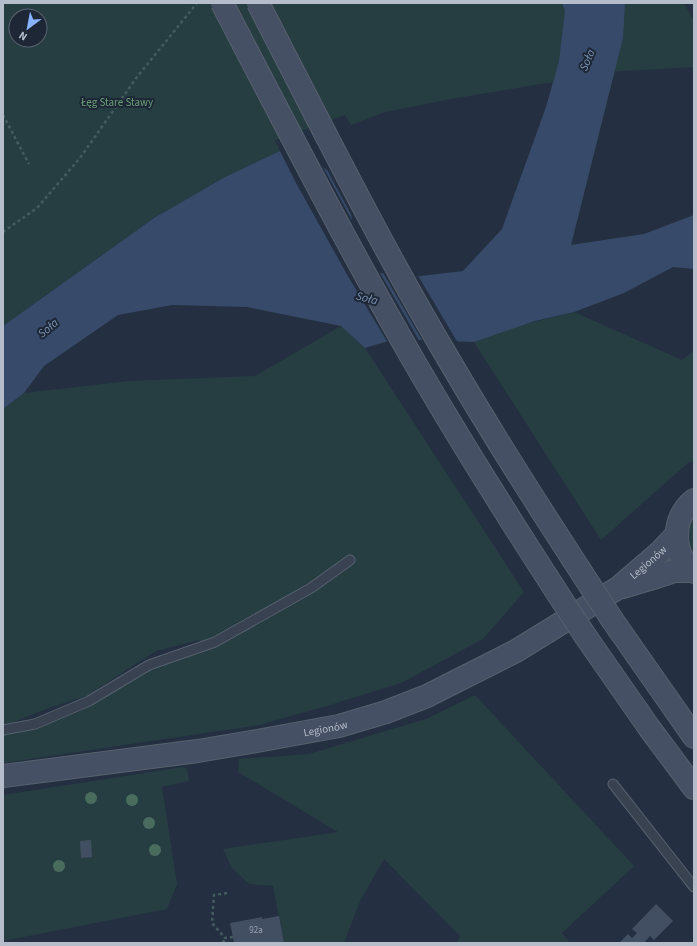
<svg xmlns="http://www.w3.org/2000/svg" width="697" height="946" font-family="'Source Sans 3',sans-serif">
<rect width="100%" height="100%" fill="#243041"/>
<!-- green -->
<path fill="#263e42" fill-rule="evenodd" d="M 3,3 L 684,3 L 694,21 L 694,67 L 555,75 L 553,82 L 451,99 L 385,112 L 351,125 L 345,115 L 275,140 L 280,151 L 225,177 L 154,218 L 3,326 ZM 16,16 L 40,16 L 40,40 L 16,40 Z
M 574,312 L 682,360 L 694,351 L 694,461 L 689,462 L 601,540 L 474,342 L 498,331 Z
M 341,326 L 365,348 L 524,592 L 483,639 L 401,683 L 330,705 L 259,725 L 3,763 L 3,734 L 43,726 L 86,708 L 154,668 L 207,650 L 199,640 L 156,651 L 88,695 L 46,709 L 11,723 L 3,725 L 3,409 L 24,393 L 129,381 L 255,376 Z
M 694,516 L 694,557 C 685,546 686,527 694,516 Z
M 475,695 L 634,866 L 562,933 L 570,943 L 457,943 L 460,936 L 384,859 L 360,901 L 344,943 L 284,943 L 273,886 L 249,884 L 232,868 L 223,849 L 338,832 L 238,772 L 239,759 L 309,754 L 426,719 Z
M 183,767 L 187,769 L 189,781 L 162,787 L 177,884 L 167,909 L 3,941 L 3,795 Z"/>
<!-- water -->
<path fill="#374a69" d="M 562,3 L 625,3 L 623,38 L 571,245 L 644,234 L 694,215 L 694,269 L 673,267 L 624,293 L 574,312 L 535,321 L 474,342 L 395,339 L 365,348 L 341,326 L 247,307 L 172,305 L 118,315 L 44,366 L 24,393 L 3,409 L 3,326 L 154,218 L 225,177 L 280,151 L 309,155 L 347,187 L 358,261 L 364,271 L 412,277 L 463,271 L 502,229 L 546,107 L 559,61 L 565,11 Z"/>
<!-- pier -->
<path fill="#243041" d="M 279,149 L 309,153 L 320,161 L 355,226 L 360,260 L 365,269 L 379,271 L 420,342 L 395,341 L 388,343 L 349,278 L 296,183 Z
M 325,166 L 349,186 L 354,220 Z
M 382,271 L 412,275 L 417,274 L 458,343 L 423,342 Z"/>
<!-- building -->
<path fill="#424f63" d="M 91,840 L 92,857 L 81,858 L 80,841 Z
M 656,904 L 673,921 L 654,940 L 650,936 L 644,943 L 619,943 L 628,934 L 632,938 L 637,933 L 632,929 Z
M 279,916 L 284,943 L 234,943 L 230,923 L 262,917 L 262,919 Z"/>
<g fill="none" stroke-linecap="round" stroke-linejoin="round">
<!-- lane casing -->
<g stroke="#56606e" stroke-width="11">
<path id="lane" d="M 3,730 L 35,724 L 89,701 L 149,665 L 215,642 L 311,588 L 350,560
M 613,784 L 694,887"/>
</g>
<!-- secondary casing -->
<g stroke="#56606e" stroke-width="24">
<g id="secondary">
<path d="M 694,500 C 671,518 671,553 694,572"/>
<path d="M 623,587 L 653,578 L 674,571 L 692,571"/>
<path d="M 613,621 L 694,737"/>
<path d="M 586,637 L 650,729 L 694,788"/>
<path id="s1" d="M 3,776 L 198,751 L 257,741 L 339,726 L 386,712 L 427,696 L 516,651 L 618,588 L 661,551 L 677,534"/>
</g>
</g>
<!-- path -->
<path stroke="#445b5f" stroke-width="2.5" stroke-dasharray="3 3" stroke-linecap="butt" d="M 3,115 L 29,164
M 3,232 L 37,208 L 80,158 L 137,77 L 197,3
M 227,893 L 214,895 L 212,923 L 225,938 L 233,937
M 223,943 L 225,938"/>
<!-- lane -->
<use href="#lane" stroke="#384251" stroke-width="9"/>
<!-- secondary -->
<use href="#secondary" stroke="#465064" stroke-width="22"/>
<!-- secondary-bridge casing -->
<g stroke="#56606e" stroke-width="24" stroke-linecap="butt">
<path id="secondary-bridge" d="M 222,3 C 285,124 347,245 415,363 C 469,456 527,547 586,637
M 258,3 C 320,123 380,244 449,360 C 501,449 557,535 613,621"/>
</g>
<!-- secondary-bridge -->
<use href="#secondary-bridge" stroke="#465064" stroke-width="22"/>
</g>
<!-- trees -->
<g fill="#4a6c5f">
<circle cx="91" cy="798" r="6"/>
<circle cx="132" cy="800" r="6"/>
<circle cx="149" cy="823" r="6"/>
<circle cx="155" cy="850" r="6"/>
<circle cx="59" cy="866" r="6"/>
</g>
<g text-anchor="middle" stroke-width="4" stroke-linejoin="round" paint-order="stroke">
<!-- number labels -->
<g font-size="9" fill="#98a2b1">
<text x="256" y="933">92a</text>
</g>
<!-- park labels -->
<g font-size="11" fill="#6a9e77" stroke="#1d2736">
<text x="117" y="106">Łęg Stare Stawy</text>
</g>
<!-- street labels -->
<g font-size="11" fill="#b5bdcb" stroke="#1d2736">
<text dy="4" stroke="none"><textPath href="#s1" startOffset="692">Legionów</textPath></text>
<text dy="4" stroke="none"><textPath href="#s1" startOffset="326">Legionów</textPath></text>
</g>
<!-- water labels -->
<g font-size="12" font-style="italic" fill="#7b92b4" stroke="#1d2736">
<text transform="translate(587 60) rotate(-68)" y="4">Soła</text>
<text transform="translate(367 298) rotate(14)" y="4">Soła</text>
<text transform="translate(48 328) rotate(-40)" y="4">Soła</text>
</g>
</g>
<!-- border -->
<rect width="697" height="946" fill="none" stroke="#b5bdcb" stroke-width="8"/>
<!-- north arrow -->
<g transform="translate(28 28) rotate(212)"><circle r="19" fill="#1d2736" stroke="#5a6372"/>
<path d="M0-3L7 15L0 10L-7 15Z" fill="#87b2fe"/>
<text y="-6" font-size="11" font-weight="bold" text-anchor="middle" fill="#b5bdcb">N</text>
</g>
</svg>
